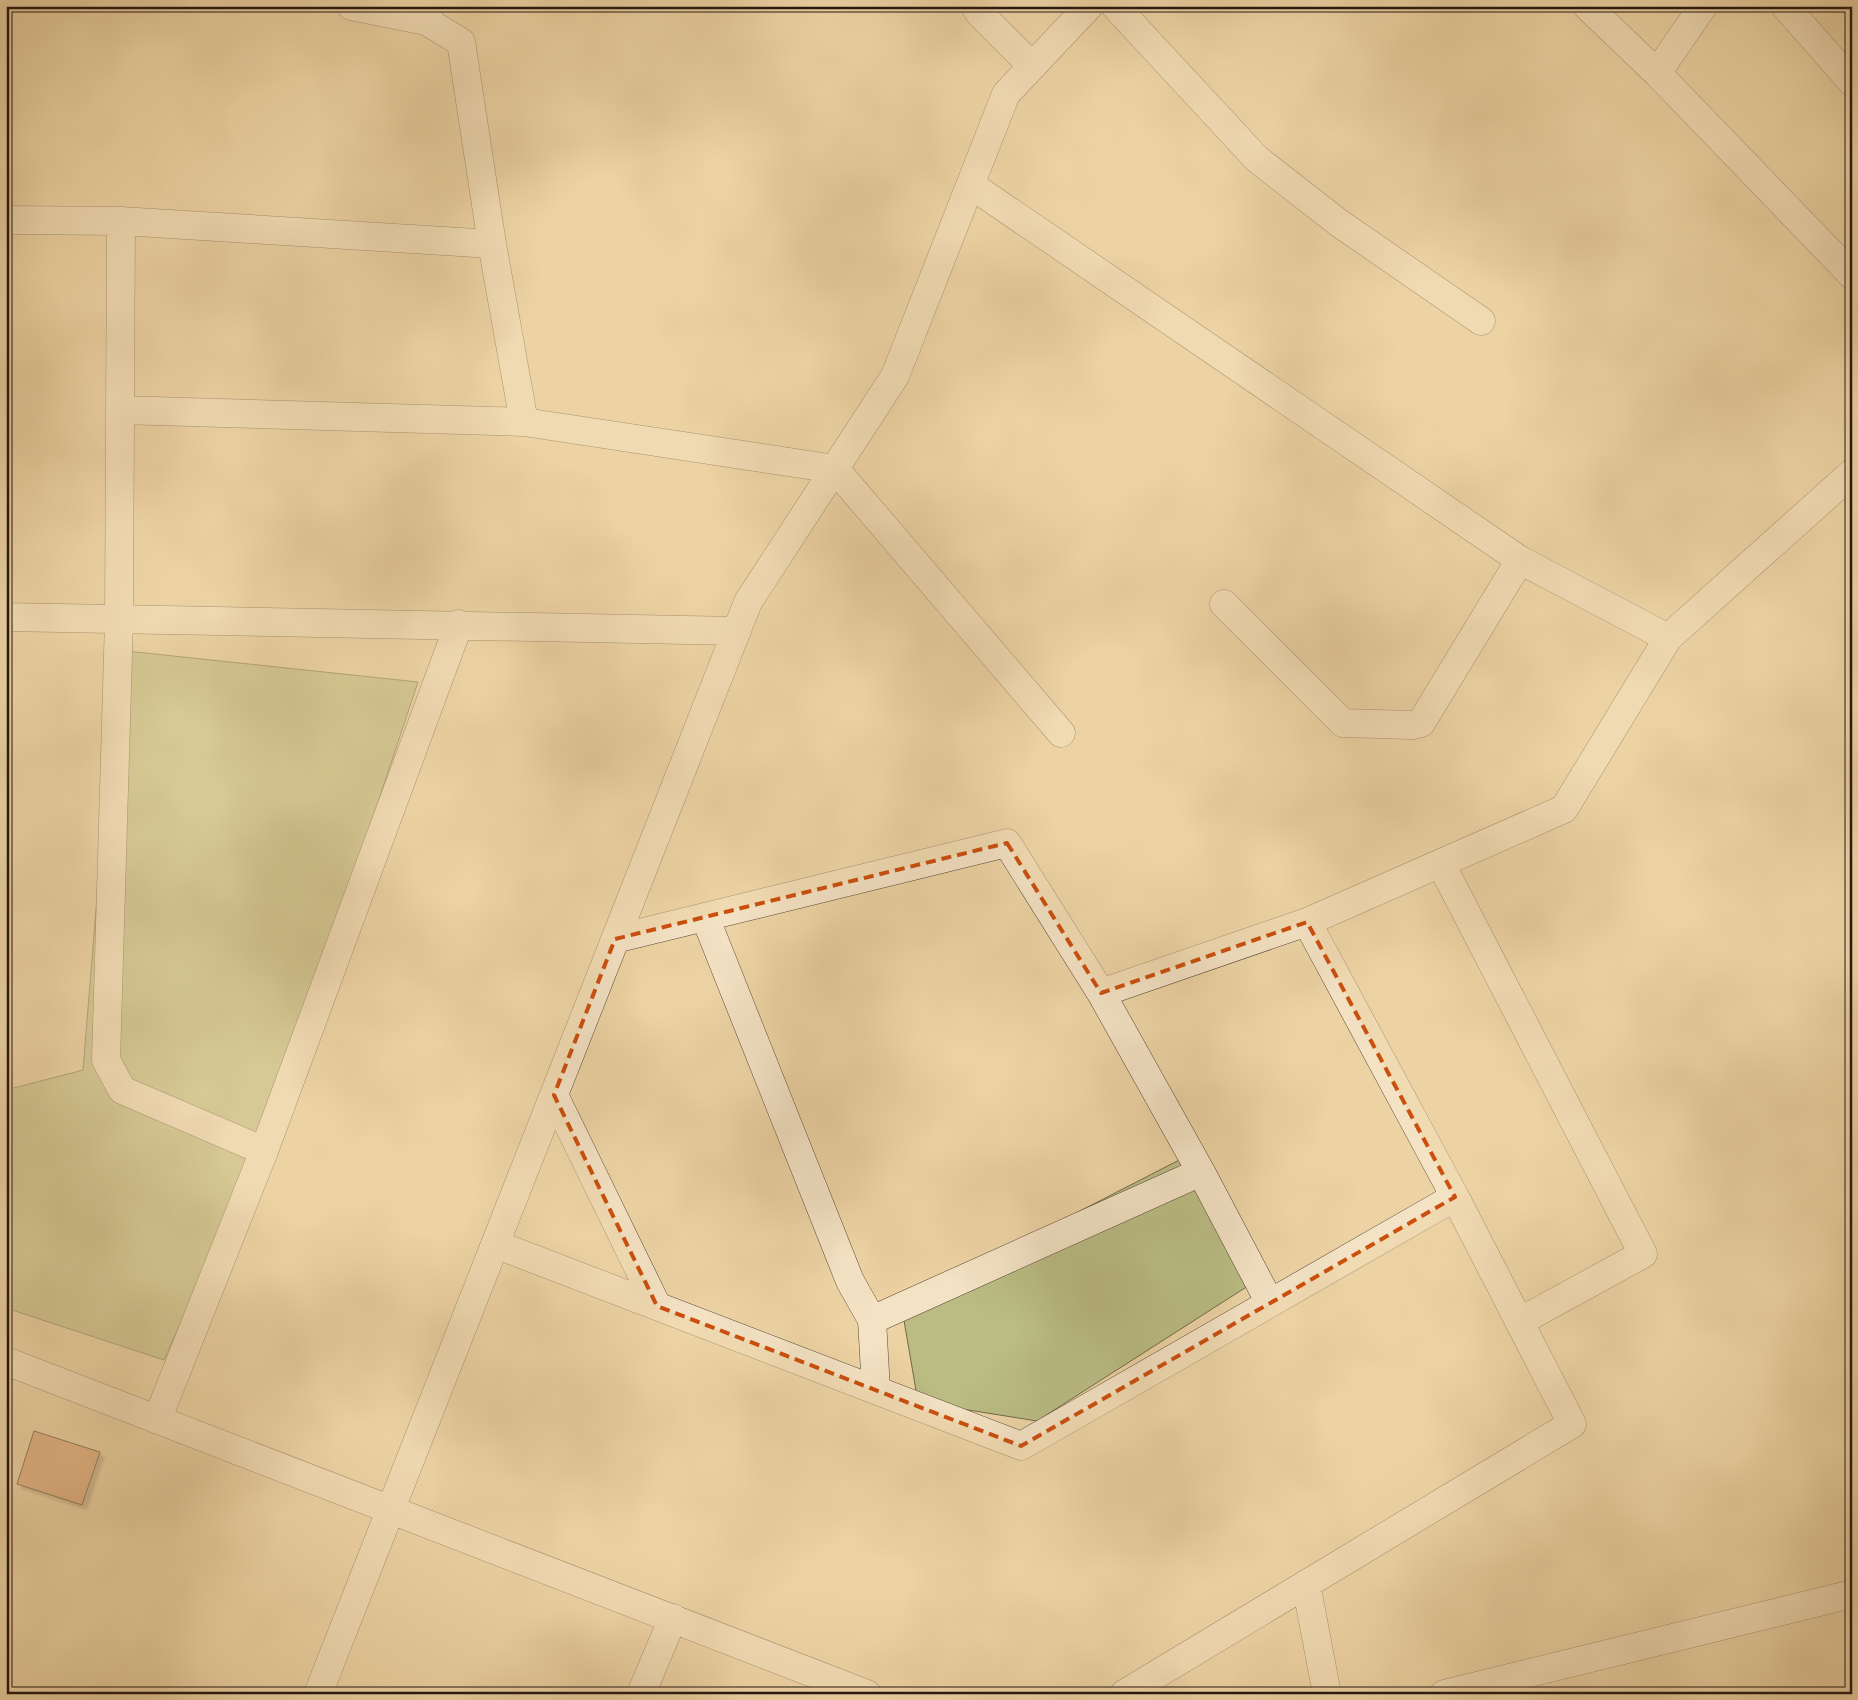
<svg xmlns="http://www.w3.org/2000/svg" width="1858" height="1700" font-family="'Old Standard TT',serif">
<defs>
<filter id="shadow"><feDropShadow dx="4.5" dy="4.5" stdDeviation="1" flood-color="#0004"/></filter>
</defs>
<rect width="100%" height="100%" fill="#edd3a4"/>
<filter id="stains"><feTurbulence type="fractalNoise" baseFrequency=".004" numOctaves="4"/><feColorMatrix values="0 0 0 0 .2 0 0 0 0 .09 0 0 0 0 .02 0 0 0 .5 -.17"/></filter>
<radialGradient id="worn" r=".72"><stop offset=".6" stop-color="#630" stop-opacity="0"/><stop offset="1" stop-color="#630" stop-opacity=".3"/></radialGradient>
<!-- green -->
<path fill="#babc84" stroke="#706a4a" d="M 117,650 L 418,682 L 272,1120 L 164,1360 L 6,1308 L 6,1090 L 83,1070 Z
M 1187,1156 L 1248,1286 L 1037,1421 L 918,1402 L 901,1303 Z"/>
<!-- building -->
<path fill="#d89162" stroke="#251711" filter="url(#shadow)" d="M 34,1431 L 100,1452 L 82,1505 L 17,1484 Z"/>
<g fill="none" stroke-linecap="round" stroke-linejoin="round">
<!-- minor casing -->
<g stroke="#574636" stroke-width="29">
<path id="minor" d="M 351,6 L 426,21 L 430,6
M 975,6 L 980,14 L 1032,66
M 1115,6 L 1257,159 L 1339,223 L 1481,321
M 1587,6 L 1657,73 L 1852,275
M 1785,6 L 1852,82
M 426,21 L 461,42 L 492,244 L 524,422
M 1657,73 L 1703,6
M 971,185 L 1520,560 L 1668,638
M 6,220 L 121,221 L 119,620 L 106,1060 L 122,1090 L 264,1151
M 121,221 L 492,244
M 120,410 L 524,422 L 835,469 L 1061,733
M 1224,604 L 1343,723 L 1412,725 L 1421,723 L 1520,560
M 6,617 L 737,631
M 1441,864 L 1643,1254 L 1519,1322
M 705,917 L 850,1281 L 872,1320 L 876,1390
M 615,939 L 1007,843 L 1101,993 L 1307,922 L 1564,809 L 1668,638 L 1852,473
M 1101,993 L 1201,1172 L 1270,1303
M 554,1095 L 657,1306
M 495,1244 L 1021,1446 L 1455,1197 L 1307,922
M 872,1320 L 1201,1172
M 6,1361 L 867,1694
M 157,1420 L 264,1151 L 459,624
M 1306,1584 L 1327,1694
M 318,1694 L 748,602 L 895,376 L 1006,94 L 1089,6
M 641,1694 L 673,1618
M 1124,1694 L 1572,1424 L 1455,1197
M 1444,1694 L 1852,1594"/>
</g>
<!-- minor -->
<use href="#minor" stroke="#f3e2c4" stroke-width="28"/>
</g>
<!-- marked area -->
<path d="M0 0H1858V1700H0ZM 1007,843 L 1101,993 L 1307,922 L 1455,1197 L 1021,1446 L 657,1306 L 554,1095 L 615,939 Z" fill="#edd3a4" fill-opacity=".55" fill-rule="evenodd"/>
<path fill="none" stroke="#cb4f0d" stroke-width="4" stroke-dasharray="10 6" stroke-linejoin="round" d="M 1007,843 L 1101,993 L 1307,922 L 1455,1197 L 1021,1446 L 657,1306 L 554,1095 L 615,939 Z"/>
<!-- margin -->
<rect width="1858" height="1700" fill="none" stroke="#edd3a4" stroke-width="25"/>
<rect x="8" y="8" width="1843" height="1685" fill="none" stroke="#251711" stroke-width="2.5"/>
<rect x="12" y="12" width="1833" height="1675" fill="none" stroke="#251711"/>
<rect width="100%" height="100%" filter="url(#stains)"/>
<rect width="100%" height="100%" fill="url(#worn)"/>
</svg>
